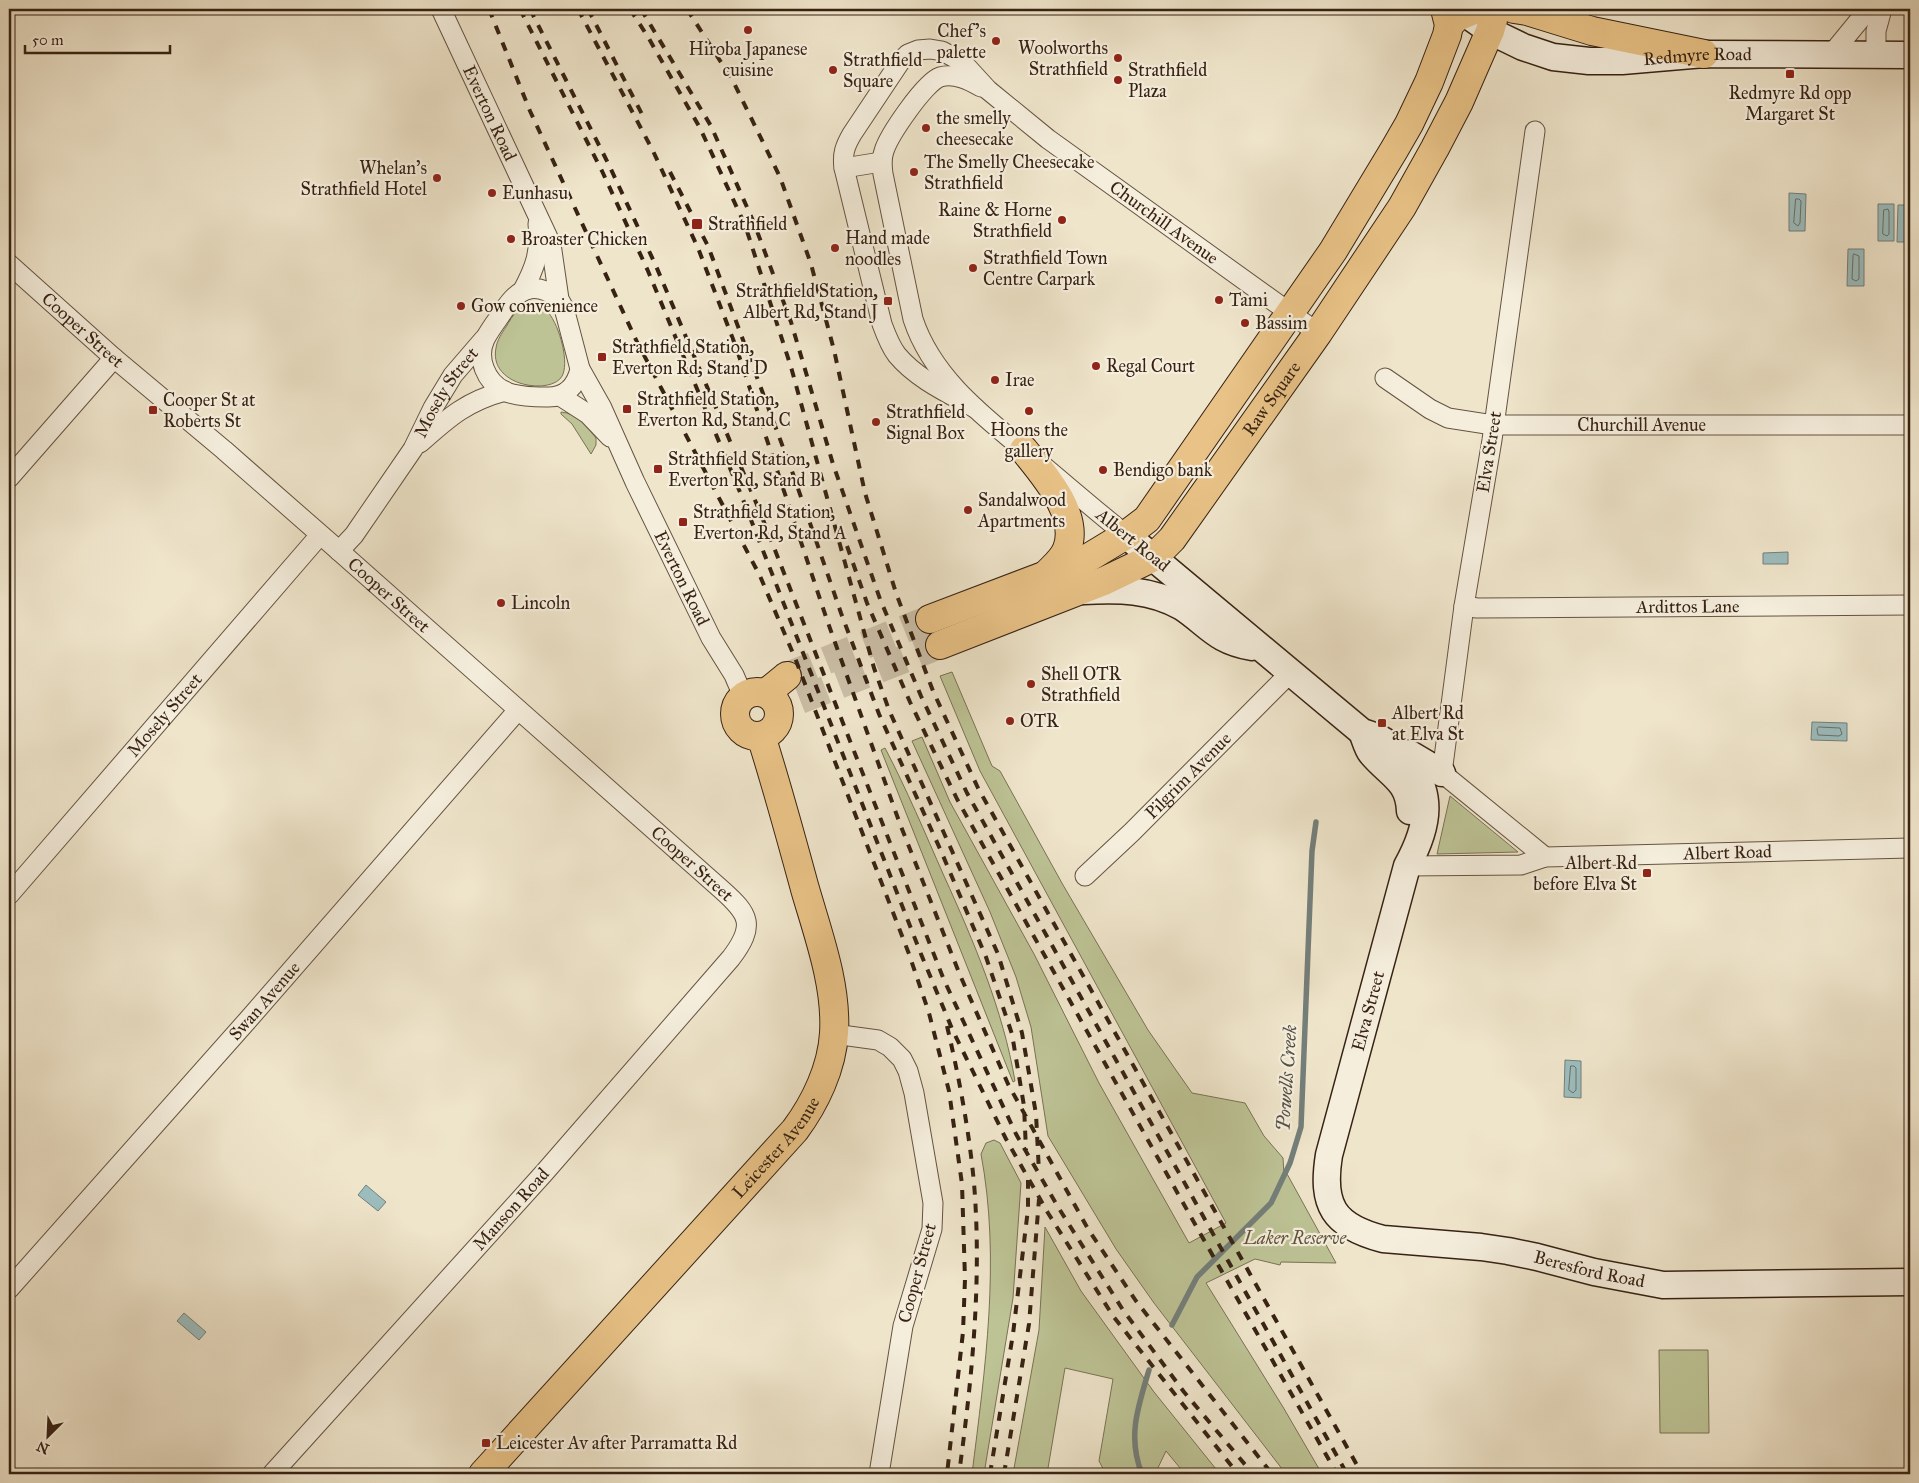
<svg xmlns="http://www.w3.org/2000/svg" width="1919" height="1483" font-family="'IM FELL Great Primer',serif">
<rect width="100%" height="100%" fill="#efe5cb"/>
<filter id="stains"><feTurbulence type="fractalNoise" baseFrequency=".004" numOctaves="4"/><feColorMatrix values="0 0 0 0 .2 0 0 0 0 .09 0 0 0 0 .02 0 0 0 .5 -.17"/></filter>
<radialGradient id="worn" r=".72"><stop offset=".6" stop-color="#630" stop-opacity="0"/><stop offset="1" stop-color="#630" stop-opacity=".3"/></radialGradient>
<!-- green -->
<path fill="#bdc395" stroke="#7a7254" d="M 533,303 C 538,304 542,306 546,310 C 558,321 569,359 563,374 C 556,396 488,388 496,348 C 497,340 502,333 506,327 C 513,315 518,306 533,303 Z
M 561,412 C 577,413 587,427 596,438 L 596,445 L 591,454 L 572,424 L 561,414 Z
M 952,672 L 992,766 L 1000,771 L 1063,885 L 1148,1030 L 1192,1093 L 1245,1103 L 1264,1136 L 1283,1158 L 1284,1175 L 1286,1172 L 1336,1263 L 1281,1262 L 1280,1265 L 1255,1259 L 1206,1283 L 1283,1407 L 1322,1474 L 1286,1474 L 1154,1303 L 1116,1249 L 1048,1136 L 1031,1027 L 1016,977 L 990,912 L 912,741 L 922,737 L 950,802 L 1034,954 L 1099,1083 L 1189,1243 L 1226,1223 L 980,771 L 940,676 Z
M 885,748 C 907,790 925,833 944,876 C 974,942 1003,1010 1015,1081 L 1013,1082 L 881,750 Z
M 1450,796 L 1518,852 L 1437,854 Z
M 994,1140 L 1000,1143 L 1021,1183 L 1013,1298 L 984,1474 L 972,1474 C 985,1369 1001,1260 981,1154 L 986,1143 Z
M 1045,1227 L 1081,1291 L 1154,1392 L 1220,1474 L 1185,1474 L 1166,1451 L 1155,1474 L 1106,1474 L 1099,1461 L 1113,1379 L 1065,1368 L 1047,1474 L 1013,1474 L 1039,1330 Z
M 1659,1350 L 1708,1350 L 1709,1433 L 1660,1433 Z"/>
<!-- water -->
<path fill="#9cbdbe" stroke="#747f7a" d="M 1789,193 L 1806,194 L 1805,231 L 1789,231 Z
M 1878,204 L 1894,204 L 1894,241 L 1878,241 Z
M 1898,205 L 1910,205 L 1910,242 L 1897,242 Z
M 1848,249 L 1864,249 L 1864,286 L 1847,286 Z
M 1788,552 L 1788,564 L 1763,564 L 1763,553 Z
M 1812,722 L 1847,723 L 1847,741 L 1811,740 Z
M 1565,1060 L 1581,1061 L 1581,1098 L 1564,1097 Z
M 366,1185 L 386,1202 L 378,1211 L 358,1195 Z
M 184,1313 L 206,1332 L 199,1340 L 177,1321 Z"/>
<g fill="none" stroke-linecap="round" stroke-linejoin="round">
<!-- shore -->
<path stroke="#6a7068" stroke-width="1" d="M 1796,199 L 1799,199 L 1801,201 L 1800,223 L 1798,226 L 1794,223 Z
M 1884,210 L 1888,209 L 1889,212 L 1889,234 L 1887,236 L 1883,234 Z
M 1854,254 L 1859,256 L 1859,279 L 1856,281 L 1852,279 L 1853,256 Z
M 1819,727 L 1840,728 L 1842,734 L 1839,736 L 1818,735 L 1817,729 Z
M 1571,1066 L 1574,1066 L 1576,1068 L 1576,1090 L 1573,1093 L 1569,1090 Z"/>
<!-- stream -->
<path stroke="#747f7a" stroke-width="5.5" d="M 1172,1325 L 1197,1277 L 1271,1203 L 1290,1163 L 1301,1127 L 1312,851 L 1316,822
M 1142,1474 C 1127,1437 1138,1407 1149,1370"/>
<!-- primary-tunnel -->
<path stroke="#cabea6" stroke-width="28" stroke-dasharray="28 14" stroke-linecap="butt" d="M 787,676 L 930,619
M 800,700 L 940,645"/>
<!-- street casing -->
<g stroke="#655341" stroke-width="21">
<g id="street">
<path id="s1" d="M 441,9 L 551,244 L 559,299 L 564,308 L 580,369 L 602,408 L 635,482 L 711,638 L 734,675 L 743,696"/>
<path d="M 1876,55 L 1876,31 L 1882,9"/>
<path d="M 1830,56 L 1862,17"/>
<path d="M 981,87 C 969,80 955,73 940,77 C 925,82 889,135 884,151 C 881,159 882,166 883,174 L 913,319 C 933,380 987,419 1035,459 C 1065,484 1095,510 1126,535"/>
<path d="M 1535,131 L 1492,440 L 1464,606 L 1442,773 L 1545,857"/>
<path d="M 844,168 L 881,162"/>
<path id="s2" d="M 9,264 L 114,358 L 224,450 L 329,542 L 722,890 C 749,914 756,925 731,958 L 544,1173 L 272,1474"/>
<path d="M 522,292 C 535,268 541,252 538,224"/>
<path d="M 559,299 C 550,292 541,287 530,289 C 516,291 507,305 500,316 C 495,323 489,331 485,339 C 476,358 486,382 504,391 C 515,396 533,397 546,397 C 565,398 576,387 580,369"/>
<path id="s3" d="M 1385,378 L 1430,409 L 1448,418 L 1493,425 L 1910,425"/>
<path d="M 560,396 L 588,414 L 610,437"/>
<path id="s4" d="M 975,408 C 948,393 917,379 897,355 C 890,346 886,335 882,324 L 844,168 C 842,154 845,146 852,134 L 900,62 L 908,54 L 918,50 L 930,49 L 942,51 L 955,58 L 966,66 L 988,90 L 1048,139 L 1318,333"/>
<path d="M 420,443 C 449,417 467,401 505,391"/>
<path d="M 9,478 L 114,358"/>
<path id="s5" d="M 339,551 L 354,535 L 413,449 L 433,408 L 453,375 L 484,339"/>
<path id="s6" d="M 1464,606 L 1477,608 L 1910,605"/>
<path id="s7" d="M 1407,866 L 1521,865 L 1545,857 L 1910,848"/>
<path id="s8" d="M 1085,876 L 1132,832 L 1290,673"/>
<path id="s9" d="M 9,895 L 320,535"/>
<path d="M 834,1034 L 878,1040 L 890,1047 L 902,1059 L 908,1071 L 914,1093 L 933,1203 L 932,1229 L 903,1326 L 879,1474"/>
<path id="s10" d="M 9,1289 L 247,1021 L 518,710"/>
</g>
</g>
<!-- secondary casing -->
<g stroke="#372213" stroke-width="29">
<g id="secondary">
<path id="s11" d="M 1473,19 L 1490,31 L 1523,47 L 1553,57 L 1589,61 L 1622,61 L 1704,54 L 1910,55"/>
<path id="s12" d="M 1126,535 L 1362,732 C 1382,738 1386,741 1401,755 C 1436,790 1429,826 1407,866 L 1329,1155 C 1321,1205 1333,1226 1383,1239 L 1481,1247 L 1508,1251 L 1537,1257 L 1594,1272 L 1663,1285 L 1910,1282"/>
<path d="M 1083,591 C 1118,589 1151,589 1182,607 C 1209,625 1216,641 1252,647"/>
<path d="M 1362,732 C 1365,739 1367,748 1371,753 C 1389,775 1409,780 1410,811"/>
<path d="M 1405,753 L 1410,754 L 1442,773"/>
</g>
</g>
<!-- primary casing -->
<g stroke="#372213" stroke-width="30">
<g id="primary">
<path d="M 1514,9 L 1527,11 L 1592,31 L 1704,54"/>
<path d="M 1449,25 L 1457,17 L 1476,9"/>
<path d="M 1024,450 C 1044,475 1080,515 1067,549 C 1063,560 1052,568 1045,576"/>
<path d="M 930,619 L 1083,561 L 1126,535 L 1147,519 L 1333,251 L 1394,150 L 1409,124 L 1429,82 L 1447,35 L 1449,25 L 1445,9"/>
<path id="s13" d="M 940,645 L 1104,581 L 1154,557 L 1172,539 L 1318,333 L 1402,207 L 1435,148 L 1459,102 L 1490,31 L 1493,20 L 1492,9"/>
<circle cx="757" cy="714" r="22"/>
<path d="M 766,693 L 787,676"/>
<path id="s14" d="M 483,1474 L 795,1130 C 815,1103 832,1068 834,1033 C 837,985 818,934 805,889 C 791,838 777,786 761,736"/>
</g>
</g>
<!-- street -->
<use href="#street" stroke="#f5eedd" stroke-width="19"/>
<!-- secondary -->
<use href="#secondary" stroke="#f5eedd" stroke-width="26"/>
<!-- primary -->
<use href="#primary" stroke="#e8c286" stroke-width="28"/>
<!-- rail -->
<path stroke="#372213" stroke-width="4" stroke-dasharray="9 9" stroke-linecap="butt" d="M 489,9 L 530,111 L 637,342 L 760,576 L 795,658 L 909,954 L 929,1013 L 949,1091 L 962,1184 L 965,1279 L 963,1332 L 947,1474
M 520,9 L 602,171 L 648,271 L 742,497 L 921,954 L 953,1031 L 1006,1139 L 1048,1213 L 1113,1316 L 1238,1474
M 530,9 L 609,165 L 656,266 L 760,512 L 944,980 L 1016,1134 L 1058,1207 L 1123,1310 L 1184,1392 L 1253,1474
M 578,9 L 653,151 L 698,248 L 736,347 L 827,620 L 900,824 L 960,975 L 1008,1084 L 1088,1229 L 1136,1301 L 1272,1474
M 588,9 L 645,120
M 630,9 L 648,37 L 700,128 L 745,225 L 791,367 L 874,668 L 889,710 L 998,954 L 1022,1033 L 1036,1114 L 1039,1172
M 641,9 L 711,126 L 754,223 L 791,322 L 833,464 L 880,599 L 921,696 L 967,793 L 1347,1474
M 687,9 L 733,81 L 780,177 L 811,264 L 834,350 L 865,493 L 896,593 L 933,691 L 978,788 L 1362,1474
M 670,172 L 708,246 L 793,474 L 841,613 L 879,714 L 941,851 L 986,957 L 1012,1034 L 1024,1106 L 1026,1150
M 847,546 L 867,603 L 910,702 L 957,799 L 1196,1226 L 1337,1474
M 947,1026 C 959,1077 969,1130 974,1183 C 982,1281 972,1378 959,1474
M 990,1474 L 1013,1334 L 1028,1209 L 1028,1180
M 1004,1474 L 1029,1324 L 1039,1199"/>
</g>
<!-- markers -->
<g fill="#8f2418" stroke="#f5eedd" stroke-width="2">
<circle cx="748" cy="30" r="5"/>
<circle cx="996" cy="41" r="5"/>
<circle cx="1118" cy="58" r="5"/>
<circle cx="833" cy="70" r="5"/>
<rect x="1785" y="69" width="10" height="10" rx="2.5"/>
<circle cx="1118" cy="80" r="5"/>
<circle cx="926" cy="128" r="5"/>
<circle cx="914" cy="172" r="5"/>
<circle cx="437" cy="178" r="5"/>
<circle cx="492" cy="193" r="5"/>
<circle cx="1062" cy="220" r="5"/>
<rect x="691" y="218" width="12" height="12" rx="2.5"/>
<circle cx="511" cy="239" r="5"/>
<circle cx="835" cy="248" r="5"/>
<circle cx="973" cy="268" r="5"/>
<circle cx="1219" cy="300" r="5"/>
<rect x="883" y="296" width="10" height="10" rx="2.5"/>
<circle cx="461" cy="306" r="5"/>
<circle cx="1245" cy="323" r="5"/>
<rect x="597" y="352" width="10" height="10" rx="2.5"/>
<circle cx="1096" cy="366" r="5"/>
<circle cx="995" cy="380" r="5"/>
<rect x="622" y="404" width="10" height="10" rx="2.5"/>
<rect x="148" y="405" width="10" height="10" rx="2.5"/>
<circle cx="1029" cy="411" r="5"/>
<circle cx="876" cy="422" r="5"/>
<rect x="653" y="464" width="10" height="10" rx="2.5"/>
<circle cx="1103" cy="470" r="5"/>
<circle cx="968" cy="510" r="5"/>
<rect x="678" y="517" width="10" height="10" rx="2.5"/>
<circle cx="501" cy="603" r="5"/>
<circle cx="1031" cy="684" r="5"/>
<circle cx="1010" cy="721" r="5"/>
<rect x="1377" y="718" width="10" height="10" rx="2.5"/>
<rect x="1642" y="868" width="10" height="10" rx="2.5"/>
<rect x="481" y="1438" width="10" height="10" rx="2.5"/>
</g>
<g text-anchor="middle" stroke-width="4.5" stroke-linejoin="round" paint-order="stroke">
<!-- poi labels -->
<g font-size="18" fill="#372213" stroke="#f5eedd" text-anchor="start">
<text x="986" y="37" text-anchor="end">Chef's<tspan x="986" dy="21">palette</tspan></text>
<text x="1108" y="54" text-anchor="end">Woolworths<tspan x="1108" dy="21">Strathfield</tspan></text>
<text x="748" y="55" text-anchor="middle">Hiroba Japanese<tspan x="748" dy="21">cuisine</tspan></text>
<text x="843" y="66">Strathfield<tspan x="843" dy="21">Square</tspan></text>
<text x="1128" y="76">Strathfield<tspan x="1128" dy="21">Plaza</tspan></text>
<text x="1790" y="99" text-anchor="middle">Redmyre Rd opp<tspan x="1790" dy="21">Margaret St</tspan></text>
<text x="936" y="124">the smelly<tspan x="936" dy="21">cheesecake</tspan></text>
<text x="924" y="168">The Smelly Cheesecake<tspan x="924" dy="21">Strathfield</tspan></text>
<text x="427" y="174" text-anchor="end">Whelan's<tspan x="427" dy="21">Strathfield Hotel</tspan></text>
<text x="502" y="199">Eunhasu</text>
<text x="1052" y="216" text-anchor="end">Raine &amp; Horne<tspan x="1052" dy="21">Strathfield</tspan></text>
<text x="708" y="230">Strathfield</text>
<text x="845" y="244">Hand made<tspan x="845" dy="21">noodles</tspan></text>
<text x="521" y="245">Broaster Chicken</text>
<text x="983" y="264">Strathfield Town<tspan x="983" dy="21">Centre Carpark</tspan></text>
<text x="878" y="297" text-anchor="end">Strathfield Station,<tspan x="878" dy="21">Albert Rd, Stand J</tspan></text>
<text x="1229" y="306">Tami</text>
<text x="471" y="312">Gow convenience</text>
<text x="1255" y="329">Bassim</text>
<text x="612" y="353">Strathfield Station,<tspan x="612" dy="21">Everton Rd, Stand D</tspan></text>
<text x="1106" y="372">Regal Court</text>
<text x="1005" y="386">Irae</text>
<text x="637" y="405">Strathfield Station,<tspan x="637" dy="21">Everton Rd, Stand C</tspan></text>
<text x="163" y="406">Cooper St at<tspan x="163" dy="21">Roberts St</tspan></text>
<text x="886" y="418">Strathfield<tspan x="886" dy="21">Signal Box</tspan></text>
<text x="1029" y="436" text-anchor="middle">Hoons the<tspan x="1029" dy="21">gallery</tspan></text>
<text x="668" y="465">Strathfield Station,<tspan x="668" dy="21">Everton Rd, Stand B</tspan></text>
<text x="1113" y="476">Bendigo bank</text>
<text x="978" y="506">Sandalwood<tspan x="978" dy="21">Apartments</tspan></text>
<text x="693" y="518">Strathfield Station,<tspan x="693" dy="21">Everton Rd, Stand A</tspan></text>
<text x="511" y="609">Lincoln</text>
<text x="1041" y="680">Shell OTR<tspan x="1041" dy="21">Strathfield</tspan></text>
<text x="1392" y="719">Albert Rd<tspan x="1392" dy="21">at Elva St</tspan></text>
<text x="1020" y="727">OTR</text>
<text x="1637" y="869" text-anchor="end">Albert Rd<tspan x="1637" dy="21">before Elva St</tspan></text>
<text x="496" y="1449">Leicester Av after Parramatta Rd</text>
</g>
<!-- street labels -->
<g font-size="18" fill="#372213" stroke="#f5eedd">
<text dy="6" stroke="none"><textPath href="#s11" startOffset="234">Redmyre Road</textPath></text>
<text dy="6" stroke="none"><textPath href="#s1" startOffset="115">Everton Road</textPath></text>
<text dy="6" stroke="none"><textPath href="#s4" startOffset="740">Churchill Avenue</textPath></text>
<text dy="6" stroke="none"><textPath href="#s2" startOffset="99">Cooper Street</textPath></text>
<text dy="6" stroke="none"><textPath href="#s5" startOffset="192">Mosely Street</textPath></text>
<text dy="6" stroke="none"><textPath href="#s13" startOffset="429">Raw Square</textPath></text>
<text dy="6" stroke="none"><textPath href="#s3" startOffset="269">Churchill Avenue</textPath></text>
<text transform="translate(1489 452) rotate(-81)" y="6">Elva Street</text>
<text transform="translate(1133 540) rotate(39)" y="6">Albert Road</text>
<text dy="6" stroke="none"><textPath href="#s1" startOffset="621">Everton Road</textPath></text>
<text dy="6" stroke="none"><textPath href="#s2" startOffset="504">Cooper Street</textPath></text>
<text dy="6" stroke="none"><textPath href="#s6" startOffset="224">Ardittos Lane</textPath></text>
<text dy="6" stroke="none"><textPath href="#s9" startOffset="238">Mosely Street</textPath></text>
<text dy="6" stroke="none"><textPath href="#s8" startOffset="144">Pilgrim Avenue</textPath></text>
<text dy="6" stroke="none"><textPath href="#s7" startOffset="322">Albert Road</textPath></text>
<text dy="6" stroke="none"><textPath href="#s2" startOffset="909">Cooper Street</textPath></text>
<text dy="6" stroke="none"><textPath href="#s10" startOffset="385">Swan Avenue</textPath></text>
<text transform="translate(1368 1011) rotate(-75)" y="6">Elva Street</text>
<text dy="6" stroke="none"><textPath href="#s14" startOffset="439">Leicester Avenue</textPath></text>
<text transform="translate(511 1209) rotate(-48)" y="6">Manson Road</text>
<text dy="6" stroke="none"><textPath href="#s12" startOffset="1098">Beresford Road</textPath></text>
<text transform="translate(917 1273) rotate(-75)" y="6">Cooper Street</text>
</g>
<!-- park labels -->
<g font-size="18" font-style="italic" fill="#5f523a" stroke="#f5eedd">
<text x="1295" y="1244">Laker Reserve</text>
</g>
<!-- water labels -->
<g font-size="19" font-style="italic" fill="#555046" stroke="#f5eedd">
<text transform="translate(1286 1078) rotate(-86)" y="7">Powells Creek</text>
</g>
</g>
<!-- margin -->
<rect width="1919" height="1483" fill="none" stroke="#efe5cb" stroke-width="30"/>
<rect x="10" y="10" width="1899" height="1463" fill="none" stroke="#372213" stroke-width="2.5"/>
<rect x="15" y="15" width="1889" height="1453" fill="none" stroke="#372213"/>
<!-- north arrow -->
<g transform="translate(48 1436) rotate(204)" stroke="#f5eedd" stroke-width="4" paint-order="stroke">
<path d="M0-4L9 19L0 12L-9 19Z" fill="#372213"/>
<text y="-8" font-size="14" font-weight="bold" text-anchor="middle" fill="#372213">N</text>
</g>
<!-- scale -->
<path d="M25 45v8h145v-8" fill="none" stroke="#372213" stroke-width="2.5"/>
<text x="32" y="45" font-size="15" fill="#372213" stroke="#f5eedd" stroke-width="4" paint-order="stroke">50 m</text>
<rect width="100%" height="100%" filter="url(#stains)"/>
<rect width="100%" height="100%" fill="url(#worn)"/>
</svg>
